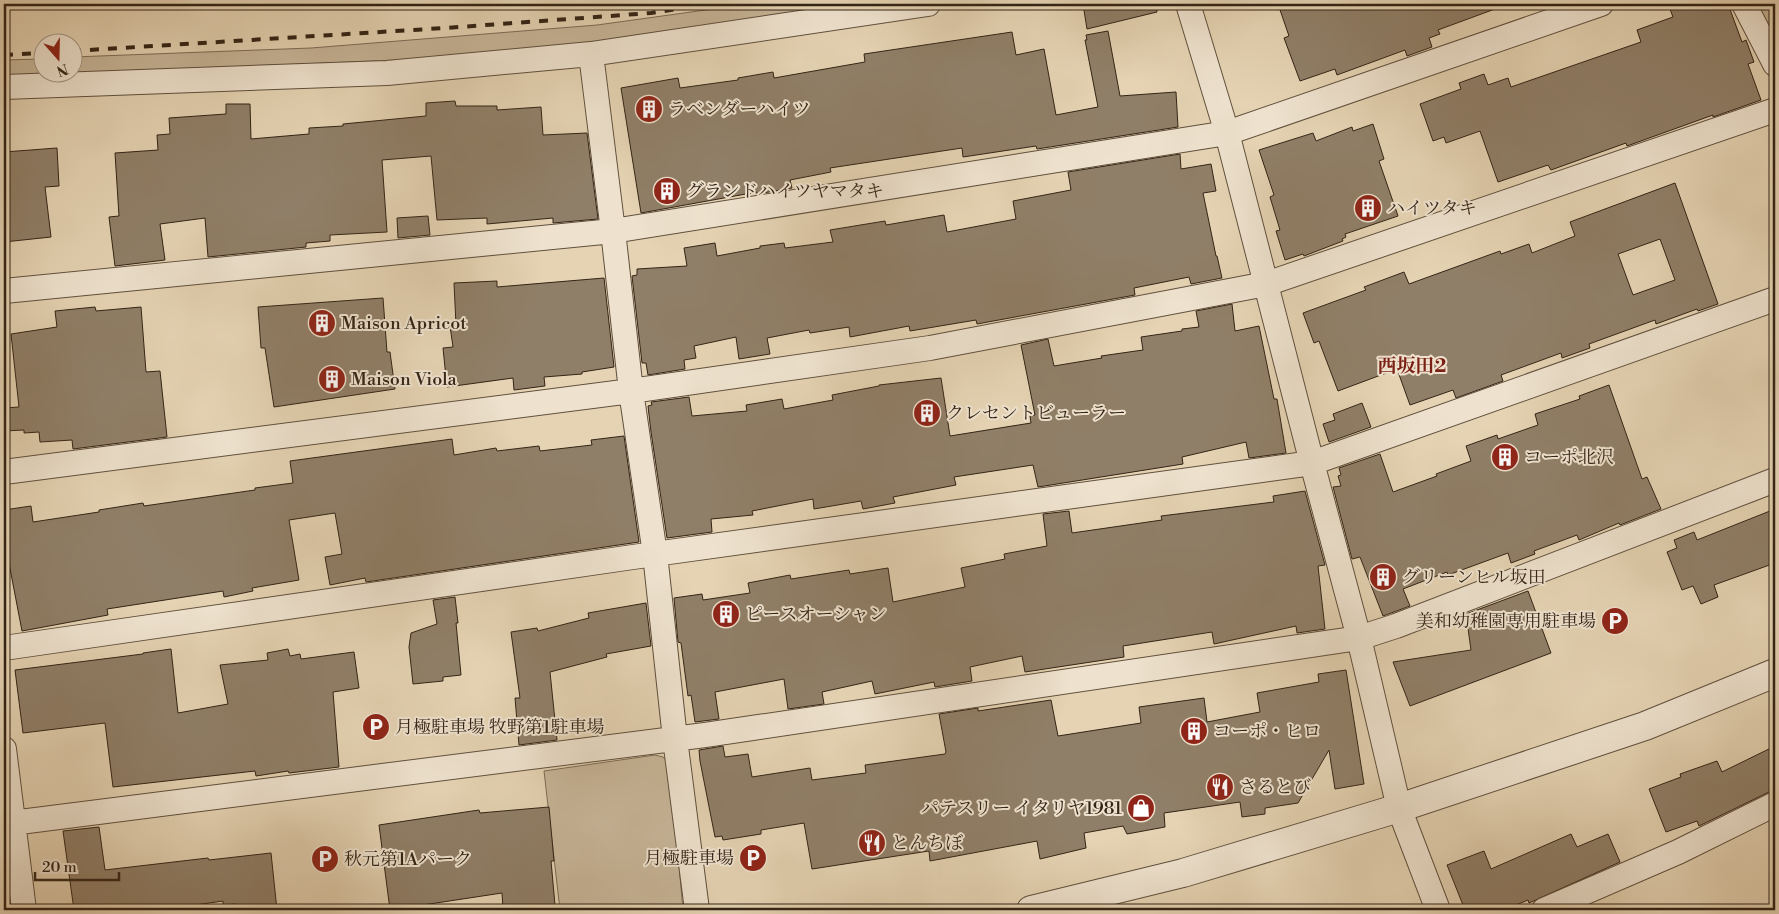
<svg xmlns="http://www.w3.org/2000/svg" width="1779" height="914" font-family="'Libre Bodoni','Noto Serif JP',serif">
<rect width="100%" height="100%" fill="#e5d3b3"/>
<filter id="stains"><feTurbulence type="fractalNoise" baseFrequency=".004" numOctaves="4"/><feColorMatrix values="0 0 0 0 .2 0 0 0 0 .09 0 0 0 0 .02 0 0 0 .5 -.17"/></filter>
<radialGradient id="worn" r=".72"><stop offset=".6" stop-color="#630" stop-opacity="0"/><stop offset="1" stop-color="#630" stop-opacity=".3"/></radialGradient>
<!-- green -->
<path fill="#c7b598" stroke="#7d6c57" d="M 749,4 L 866,4 L 589,44 L 398,60 L 4,76 L 4,60 L 42,59 L 42,72 L 72,72 L 73,57 L 311,48 L 597,25 Z
M 1756,4 L 1775,4 L 1775,42 Z
M 655,755 L 663,757 L 670,765 L 683,910 L 560,910 L 544,771 Z"/>
<!-- building -->
<path fill="#907f68" stroke="#332416" fill-rule="evenodd" d="M 1083,4 L 1156,4 L 1157,12 L 1087,29 Z
M 1278,4 L 1502,4 L 1503,6 L 1438,30 L 1440,34 L 1429,38 L 1432,47 L 1407,56 L 1405,50 L 1337,75 L 1335,69 L 1300,81 L 1284,38 L 1289,36 Z
M 1668,4 L 1728,4 L 1742,42 L 1746,40 L 1754,62 L 1748,64 L 1761,100 L 1713,117 L 1713,115 L 1627,146 L 1626,143 L 1551,170 L 1548,165 L 1498,182 L 1480,131 L 1446,143 L 1444,137 L 1433,141 L 1420,104 L 1461,89 L 1459,83 L 1484,74 L 1488,85 L 1508,78 L 1511,87 L 1641,42 L 1637,30 L 1673,17 Z
M 1108,31 L 1120,96 L 1176,92 L 1178,127 L 1037,149 L 1036,146 L 963,157 L 962,148 L 830,168 L 831,172 L 790,180 L 792,188 L 757,194 L 757,192 L 641,213 L 621,88 L 678,78 L 680,88 L 738,80 L 738,78 L 773,72 L 774,78 L 865,62 L 864,54 L 1012,32 L 1016,55 L 1044,49 L 1056,115 L 1098,107 L 1085,40 L 1087,40 L 1086,35 Z
M 455,101 L 456,106 L 497,106 L 497,110 L 541,107 L 543,135 L 587,133 L 598,219 L 553,223 L 553,218 L 487,224 L 487,218 L 437,220 L 431,156 L 382,160 L 387,232 L 330,235 L 330,241 L 306,243 L 306,247 L 208,257 L 205,218 L 160,224 L 165,260 L 115,266 L 109,217 L 119,216 L 115,153 L 158,150 L 157,135 L 170,134 L 169,118 L 226,114 L 226,104 L 250,104 L 251,139 L 309,134 L 309,128 L 343,126 L 343,124 L 426,116 L 426,103 Z
M 1373,124 L 1384,159 L 1379,161 L 1398,216 L 1345,234 L 1346,237 L 1342,239 L 1343,241 L 1304,256 L 1303,254 L 1285,260 L 1276,231 L 1280,230 L 1270,197 L 1274,195 L 1259,150 L 1313,133 L 1316,141 L 1352,127 L 1353,131 Z
M 57,148 L 59,186 L 45,187 L 51,237 L 4,242 L 4,152 Z
M 1180,154 L 1181,169 L 1211,164 L 1216,191 L 1203,193 L 1216,256 L 1217,256 L 1222,278 L 1191,284 L 1189,277 L 1134,288 L 1135,295 L 977,324 L 976,320 L 910,331 L 909,326 L 850,337 L 849,327 L 810,333 L 809,330 L 767,338 L 770,354 L 739,359 L 736,337 L 694,346 L 696,358 L 684,360 L 685,369 L 648,375 L 646,363 L 642,363 L 632,276 L 637,275 L 637,269 L 687,266 L 684,248 L 715,243 L 717,256 L 760,248 L 760,246 L 784,243 L 785,248 L 833,242 L 830,230 L 885,221 L 886,225 L 944,215 L 947,232 L 1016,219 L 1013,201 L 1071,190 L 1068,172 Z
M 1675,183 L 1718,304 L 1698,311 L 1697,309 L 1656,324 L 1655,320 L 1589,344 L 1590,348 L 1562,358 L 1561,353 L 1501,375 L 1503,381 L 1456,398 L 1453,390 L 1410,405 L 1397,369 L 1338,391 L 1319,341 L 1314,343 L 1303,313 L 1366,290 L 1364,287 L 1404,272 L 1409,284 L 1500,251 L 1501,254 L 1529,244 L 1532,253 L 1575,236 L 1570,222 ZM 1660,239 L 1675,280 L 1633,295 L 1618,254 Z
M 428,216 L 430,235 L 398,238 L 397,218 Z
M 604,278 L 614,367 L 582,372 L 582,374 L 544,377 L 545,386 L 514,390 L 513,378 L 447,387 L 443,348 L 453,347 L 450,326 L 456,325 L 454,283 L 497,281 L 497,287 Z
M 383,298 L 387,352 L 390,352 L 395,389 L 274,407 L 265,348 L 261,348 L 258,307 Z
M 1232,304 L 1235,331 L 1259,326 L 1274,399 L 1277,399 L 1286,453 L 1249,458 L 1246,442 L 1182,457 L 1183,464 L 1038,487 L 1033,465 L 954,477 L 956,485 L 893,497 L 895,503 L 863,509 L 861,501 L 814,509 L 813,499 L 752,511 L 753,515 L 711,519 L 712,532 L 667,538 L 651,432 L 648,406 L 652,405 L 651,402 L 689,397 L 692,416 L 747,411 L 746,405 L 782,399 L 784,409 L 833,400 L 832,395 L 879,386 L 879,385 L 941,378 L 950,436 L 1031,423 L 1030,416 L 1035,415 L 1021,345 L 1048,339 L 1054,366 L 1102,358 L 1101,356 L 1143,350 L 1141,337 L 1182,331 L 1182,329 L 1199,327 L 1196,311 Z
M 95,307 L 96,311 L 141,307 L 146,372 L 160,371 L 167,437 L 73,449 L 72,440 L 40,442 L 39,432 L 24,433 L 24,430 L 4,431 L 4,408 L 19,407 L 11,334 L 57,327 L 55,311 Z
M 1609,385 L 1642,479 L 1647,477 L 1661,509 L 1620,525 L 1619,523 L 1579,540 L 1577,535 L 1534,551 L 1535,554 L 1511,563 L 1508,553 L 1448,575 L 1447,572 L 1403,589 L 1410,606 L 1383,616 L 1360,557 L 1352,559 L 1333,487 L 1341,486 L 1338,476 L 1341,475 L 1339,468 L 1380,454 L 1393,492 L 1437,476 L 1436,474 L 1471,461 L 1466,446 L 1497,435 L 1498,439 L 1538,425 L 1535,414 L 1580,399 L 1579,396 Z
M 1362,403 L 1371,427 L 1329,442 L 1323,424 L 1335,420 L 1333,414 Z
M 624,436 L 639,542 L 366,582 L 365,578 L 330,585 L 325,557 L 342,554 L 335,513 L 289,520 L 299,580 L 252,588 L 253,591 L 224,597 L 223,591 L 107,609 L 108,615 L 22,631 L 8,558 L 7,558 L 4,536 L 4,510 L 31,506 L 33,522 L 99,512 L 99,510 L 143,503 L 144,506 L 255,490 L 255,488 L 293,483 L 290,461 L 452,439 L 454,455 L 496,448 L 497,451 L 539,446 L 540,451 L 592,445 L 591,440 Z
M 1305,491 L 1325,565 L 1318,566 L 1325,629 L 1297,633 L 1296,626 L 1214,644 L 1212,632 L 1123,646 L 1124,657 L 1025,672 L 1022,656 L 970,667 L 972,681 L 935,687 L 934,682 L 875,694 L 872,681 L 822,692 L 824,704 L 788,709 L 784,679 L 715,692 L 719,719 L 695,722 L 691,695 L 688,696 L 681,643 L 678,642 L 674,598 L 702,594 L 703,600 L 750,593 L 748,583 L 790,575 L 791,579 L 849,570 L 850,574 L 888,568 L 893,602 L 965,587 L 961,568 L 1005,559 L 1004,554 L 1047,546 L 1043,514 L 1069,511 L 1072,533 L 1162,520 L 1161,516 L 1274,502 L 1273,496 Z
M 1775,509 L 1775,563 L 1714,585 L 1718,597 L 1701,604 L 1693,586 L 1682,590 L 1667,552 L 1677,548 L 1674,540 L 1694,532 L 1697,540 Z
M 1528,591 L 1551,653 L 1410,706 L 1393,662 L 1471,650 L 1466,614 Z
M 455,597 L 458,623 L 456,623 L 461,675 L 443,677 L 443,681 L 413,684 L 409,647 L 411,633 L 437,624 L 433,600 Z
M 646,603 L 651,646 L 606,654 L 607,657 L 550,672 L 557,740 L 519,745 L 515,698 L 520,698 L 511,632 L 537,628 L 538,631 L 589,618 L 588,613 Z
M 171,649 L 178,713 L 228,704 L 220,665 L 268,660 L 267,653 L 288,649 L 290,656 L 300,654 L 301,659 L 354,652 L 359,688 L 333,692 L 339,767 L 289,773 L 288,771 L 256,776 L 255,771 L 113,787 L 105,723 L 23,733 L 15,670 L 143,654 L 143,653 Z
M 1346,670 L 1364,784 L 1335,789 L 1329,750 L 1298,803 L 1265,808 L 1265,814 L 1242,817 L 1240,802 L 1164,813 L 1165,827 L 1127,834 L 1123,826 L 1084,833 L 1086,848 L 1040,859 L 1037,841 L 930,861 L 929,851 L 812,869 L 804,823 L 761,830 L 761,834 L 723,840 L 722,836 L 715,837 L 700,761 L 699,750 L 723,746 L 725,757 L 748,754 L 752,777 L 810,768 L 812,780 L 866,773 L 865,765 L 945,754 L 946,752 L 939,714 L 978,708 L 978,711 L 1051,700 L 1058,736 L 1141,723 L 1139,707 L 1204,698 L 1207,722 L 1260,712 L 1257,693 L 1319,682 L 1318,674 Z
M 1775,746 L 1775,790 L 1769,792 L 1699,826 L 1697,821 L 1666,832 L 1649,789 L 1681,777 L 1680,774 L 1717,761 L 1722,772 Z
M 549,807 L 554,861 L 551,861 L 555,905 L 503,909 L 502,893 L 390,910 L 379,825 L 479,810 L 480,813 Z
M 99,827 L 105,870 L 208,858 L 209,860 L 271,853 L 277,910 L 236,910 L 235,904 L 223,905 L 223,901 L 181,907 L 181,905 L 132,910 L 74,910 L 63,831 Z
M 1571,834 L 1577,847 L 1608,834 L 1620,862 L 1529,903 L 1528,900 L 1504,910 L 1465,910 L 1447,865 L 1484,851 L 1491,869 Z"/>
<g fill="none" stroke-linecap="round" stroke-linejoin="round">
<!-- minor casing -->
<g stroke="#60503d" stroke-width="26">
<path id="minor" d="M 1188,4 L 1227,133 L 1312,463 L 1359,638 L 1399,808 L 1438,910
M 1744,4 L 1775,64
M 591,54 L 613,231 L 631,391 L 655,554 L 675,739 L 697,910
M 4,87 L 387,73 L 591,54 L 928,4
M 4,291 L 613,231 L 1227,133 L 1601,4
M 4,472 L 631,391 L 930,348 L 1266,284 L 1775,110
M 4,648 L 633,557 L 1312,463 L 1775,299
M 4,749 L 24,910
M 4,824 L 705,735 L 1359,638 L 1396,626 L 1775,480
M 1544,910 L 1678,852 L 1775,804"/>
</g>
<!-- tertiary casing -->
<g stroke="#60503d" stroke-width="30">
<path id="tertiary" d="M 1031,910 L 1183,873 L 1399,808 L 1645,726 L 1775,673"/>
</g>
<!-- minor -->
<use href="#minor" stroke="#eee2ce" stroke-width="24"/>
<!-- tertiary -->
<use href="#tertiary" stroke="#eee2ce" stroke-width="28"/>
<!-- rail -->
<path stroke="#332416" stroke-width="4" stroke-dasharray="9 9" stroke-linecap="butt" d="M 72,51 L 445,28 L 651,13 L 711,4
M 4,55 L 42,53"/>
</g>
<!-- icons -->
<defs>
<g id="building-disc" transform="scale(1.4375)"><circle r="9.5" fill="#8f2418" stroke="#eee2ce"/><path d="M-4-6H4V6H1V3H-1V6H-4ZM-2.5-4.3h1.7v1.8h-1.7ZM.8-4.3h1.7v1.8H.8ZM-2.5-1h1.7V.8h-1.7ZM.8-1h1.7V.8H.8Z" fill="#fff"/></g>
<g id="parking-disc" transform="scale(1.4375)"><circle r="9.5" fill="#8f2418" stroke="#eee2ce"/><path d="M-3.5-5.5H1a3.5 3.5 0 0 1 0 7H-1V5.5H-3.5ZM-1-3.4V-.6H.8a1.4 1.4 0 0 0 0-2.8Z" fill="#fff"/></g>
<g id="restaurant-disc" transform="scale(1.4375)"><circle r="9.5" fill="#8f2418" stroke="#eee2ce"/><path d="M-5-6h1v4h1v-4h1v4h1v-4h1v5L-1.5 .5V6h-2V.5L-5-1ZM5-6V6H3V1.5H1.5Q1.5-4 5-6Z" fill="#fff"/></g>
<g id="shop-disc" transform="scale(1.4375)"><circle r="9.5" fill="#8f2418" stroke="#eee2ce"/><path d="M-5-2.5h2.3a2.7 3.5 0 0 1 5.4 0H5L5.5 6h-11ZM-1.5-2.5h3a1.5 2.3 0 0 0-3 0Z" fill="#fff"/></g>
</defs>
<g fill-rule="evenodd">
<use href="#building-disc" x="649" y="109"/>
<use href="#building-disc" x="667" y="191"/>
<use href="#building-disc" x="1368" y="208"/>
<use href="#building-disc" x="322" y="323"/>
<use href="#building-disc" x="332" y="379"/>
<use href="#building-disc" x="927" y="413"/>
<use href="#building-disc" x="1505" y="457"/>
<use href="#building-disc" x="1383" y="577"/>
<use href="#building-disc" x="726" y="614"/>
<use href="#parking-disc" x="1615" y="621"/>
<use href="#parking-disc" x="376" y="727"/>
<use href="#building-disc" x="1194" y="731"/>
<use href="#restaurant-disc" x="1220" y="787"/>
<use href="#shop-disc" x="1141" y="808"/>
<use href="#restaurant-disc" x="872" y="843"/>
<use href="#parking-disc" x="753" y="858"/>
<use href="#parking-disc" x="325" y="859"/>
</g>
<g text-anchor="middle" stroke-width="4" stroke-linejoin="round" paint-order="stroke">
<!-- poi labels -->
<g font-size="18" fill="#332416" stroke="#eee2ce" text-anchor="start">
<text x="668" y="115">ラベンダーハイツ</text>
<text x="686" y="197">グランドハイツヤマタキ</text>
<text x="1387" y="214">ハイツタキ</text>
<text x="341" y="329">Maison Apricot</text>
<text x="351" y="385">Maison Viola</text>
<text x="946" y="419">クレセントビューラー</text>
<text x="1524" y="463">コーポ北沢</text>
<text x="1402" y="583">グリーンヒル坂田</text>
<text x="745" y="620">ピースオーシャン</text>
<text x="1596" y="627" text-anchor="end">美和幼稚園専用駐車場</text>
<text x="395" y="733">月極駐車場 牧野第1駐車場</text>
<text x="1213" y="737">コーポ・ヒロ</text>
<text x="1239" y="793">さるとび</text>
<text x="1122" y="814" text-anchor="end">パテスリー イタリヤ1981</text>
<text x="891" y="849">とんちぼ</text>
<text x="734" y="864" text-anchor="end">月極駐車場</text>
<text x="344" y="865">秋元第1Aパーク</text>
</g>
<!-- neighbourhood labels -->
<g font-size="19" font-weight="bold" fill="#7a1f14" stroke="#eee2ce">
<text x="1412" y="372">西坂田2</text>
</g>
</g>
<!-- margin -->
<rect width="1779" height="914" fill="none" stroke="#e5d3b3" stroke-width="20"/>
<rect x="5" y="5" width="1769" height="904" fill="none" stroke="#332416" stroke-width="2.5"/>
<rect x="10" y="10" width="1759" height="894" fill="none" stroke="#332416"/>
<!-- north arrow -->
<g transform="translate(58 58) rotate(160)"><circle r="24" fill="#eee2ce" stroke="#a39684"/>
<path d="M0-4L9 19L0 12L-9 19Z" fill="#8f2418"/>
<text y="-8" font-size="14" font-weight="bold" text-anchor="middle" fill="#332416">N</text>
</g>
<!-- scale -->
<path d="M35 872v8h84v-8" fill="none" stroke="#332416" stroke-width="2.5"/>
<text x="42" y="872" font-size="15" fill="#332416" stroke="#eee2ce" stroke-width="4" paint-order="stroke">20 m</text>
<rect width="100%" height="100%" filter="url(#stains)"/>
<rect width="100%" height="100%" fill="url(#worn)"/>
</svg>
